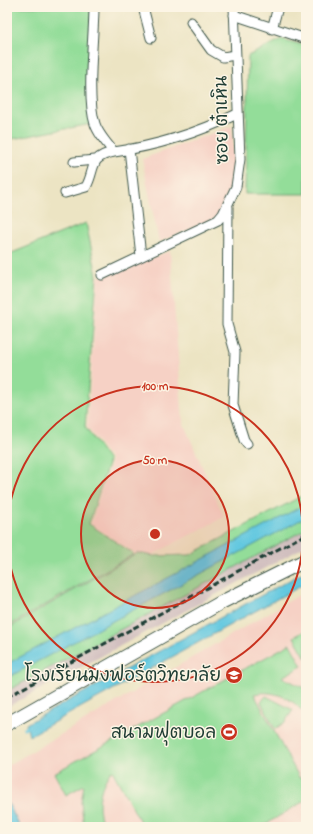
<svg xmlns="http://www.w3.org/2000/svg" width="313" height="834" font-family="'Indie Flower','Playpen Sans Thai',sans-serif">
<rect width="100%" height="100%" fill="#fcf5e5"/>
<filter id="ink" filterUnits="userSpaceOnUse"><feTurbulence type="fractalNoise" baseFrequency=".025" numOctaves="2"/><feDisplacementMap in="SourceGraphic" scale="8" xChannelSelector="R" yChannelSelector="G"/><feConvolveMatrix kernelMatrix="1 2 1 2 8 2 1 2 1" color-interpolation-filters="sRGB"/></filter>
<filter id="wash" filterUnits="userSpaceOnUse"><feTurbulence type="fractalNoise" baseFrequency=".012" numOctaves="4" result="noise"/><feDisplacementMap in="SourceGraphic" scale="16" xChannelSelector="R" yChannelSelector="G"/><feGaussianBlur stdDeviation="0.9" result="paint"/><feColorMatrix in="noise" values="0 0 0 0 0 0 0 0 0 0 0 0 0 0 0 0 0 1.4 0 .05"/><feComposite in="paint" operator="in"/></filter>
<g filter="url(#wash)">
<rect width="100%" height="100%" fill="#ece4c3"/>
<!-- built -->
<path fill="#f6d1c5" d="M 232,126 L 235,172 L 219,217 L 159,242 L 142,159 Z
M 170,251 L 183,422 L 224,517 L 144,559 L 91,524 L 111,460 L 87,427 L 98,277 Z
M 306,591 L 306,827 L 7,827 L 7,766 Z"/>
<!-- industrial -->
<path fill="#d1bfbf" d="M 306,522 L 306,546 L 7,707 L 7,686 Z"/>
<!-- green -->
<path fill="#93dd99" stroke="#598d66" d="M 11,7 L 91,7 L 91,124 L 7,140 L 7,21 L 11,13 Z
M 282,39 L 306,46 L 306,194 L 245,194 L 248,56 Z
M 86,223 L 97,276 L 85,427 L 109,461 L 89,524 L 134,554 L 7,627 L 7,255 Z
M 306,481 L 306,529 L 7,691 L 7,629 L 138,553 L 154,556 L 190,555 L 302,496 Z
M 306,630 L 306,658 L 294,637 Z
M 290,644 L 302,666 L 282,677 L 306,689 L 306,716 C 295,699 274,689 254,694 L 300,779 L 306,772 L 306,800 L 261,827 L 143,827 L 112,770 C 99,786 95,808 104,827 L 84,827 L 81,803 L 84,785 L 66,795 L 54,773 Z
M 266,696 L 293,710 L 285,722 L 275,729 L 261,702 Z"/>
<!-- water -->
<path fill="#62c8e0" stroke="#40828a" d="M 306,504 L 306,517 L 7,678 L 7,664 Z
M 306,571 L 306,583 L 29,736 L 26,724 Z
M 7,801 L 20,827 L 7,827 Z"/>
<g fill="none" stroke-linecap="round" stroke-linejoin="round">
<!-- stream -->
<path stroke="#62c8e0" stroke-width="3" d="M 24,729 L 29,726"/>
</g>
</g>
<g filter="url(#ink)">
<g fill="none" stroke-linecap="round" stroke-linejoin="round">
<!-- minor casing -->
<g stroke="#3e5649" stroke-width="11">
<path id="minor" d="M 94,7 C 94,38 86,96 95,124 C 98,133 107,144 114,152 C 155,146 200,132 237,114
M 143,7 L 151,38
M 234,15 L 306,39
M 191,22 L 211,50 L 223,57 L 235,55
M 272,29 L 278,7
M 129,149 L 141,256
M 74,162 L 95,160
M 65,193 L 86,187 C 96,169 88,157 114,152
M 228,207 L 227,324 L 235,352 L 233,405 L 244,440 L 247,444
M 102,275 L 218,220 L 223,214 L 236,187 L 240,159 L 234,7"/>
</g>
<!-- secondary casing -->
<g stroke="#3e5649" stroke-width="15">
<path id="secondary" d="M 7,724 L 222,602 L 306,560"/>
</g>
<!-- minor -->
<use href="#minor" stroke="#fff" stroke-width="9"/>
<!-- secondary -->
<use href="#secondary" stroke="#fff" stroke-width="13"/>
<!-- rail -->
<path stroke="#1f3d34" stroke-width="3" stroke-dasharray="6 3" stroke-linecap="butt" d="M 7,697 L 306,534"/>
</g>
</g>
<!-- distance rings -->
<circle cx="155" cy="534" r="74" fill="#c8321e" fill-opacity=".12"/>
<g fill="none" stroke="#c8321e" stroke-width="2">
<circle cx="155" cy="534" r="74"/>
<path d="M7 533A148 148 0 1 1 7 535"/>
</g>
<!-- icons -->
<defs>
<g id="school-disc" transform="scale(0.9)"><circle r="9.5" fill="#c8321e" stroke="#fcf5e5"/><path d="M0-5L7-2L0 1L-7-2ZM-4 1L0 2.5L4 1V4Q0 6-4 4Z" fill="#fff"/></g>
<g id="stadium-disc" transform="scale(0.9)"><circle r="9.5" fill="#c8321e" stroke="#fcf5e5"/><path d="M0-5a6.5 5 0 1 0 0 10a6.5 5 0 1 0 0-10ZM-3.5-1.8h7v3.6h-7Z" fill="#fff"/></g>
</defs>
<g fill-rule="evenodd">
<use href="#school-disc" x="234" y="675"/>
<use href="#stadium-disc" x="229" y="732"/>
</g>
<g text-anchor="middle" stroke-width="3" stroke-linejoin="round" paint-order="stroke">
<!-- street labels -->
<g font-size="18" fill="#1f3d34" stroke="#fcf5e5">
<text transform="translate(221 120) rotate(-91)" y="6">ซอย ต๋าเหิน</text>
</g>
<!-- poi labels -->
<g font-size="18" fill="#1f3d34" stroke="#fcf5e5" text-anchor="end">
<text x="221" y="681">โรงเรียนมงฟอร์ตวิทยาลัย</text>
<text x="216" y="738">สนามฟุตบอล</text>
</g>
</g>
<circle cx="155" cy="534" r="6" fill="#c8321e" stroke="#fcf5e5" stroke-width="2"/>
<g font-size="12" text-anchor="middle" font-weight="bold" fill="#c8321e" stroke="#fcf5e5" stroke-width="3" stroke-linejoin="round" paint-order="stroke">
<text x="155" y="390">100 m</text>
<text x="155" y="464">50 m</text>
</g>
<!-- margin -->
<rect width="313" height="834" fill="none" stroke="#fcf5e5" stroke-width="24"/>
</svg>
